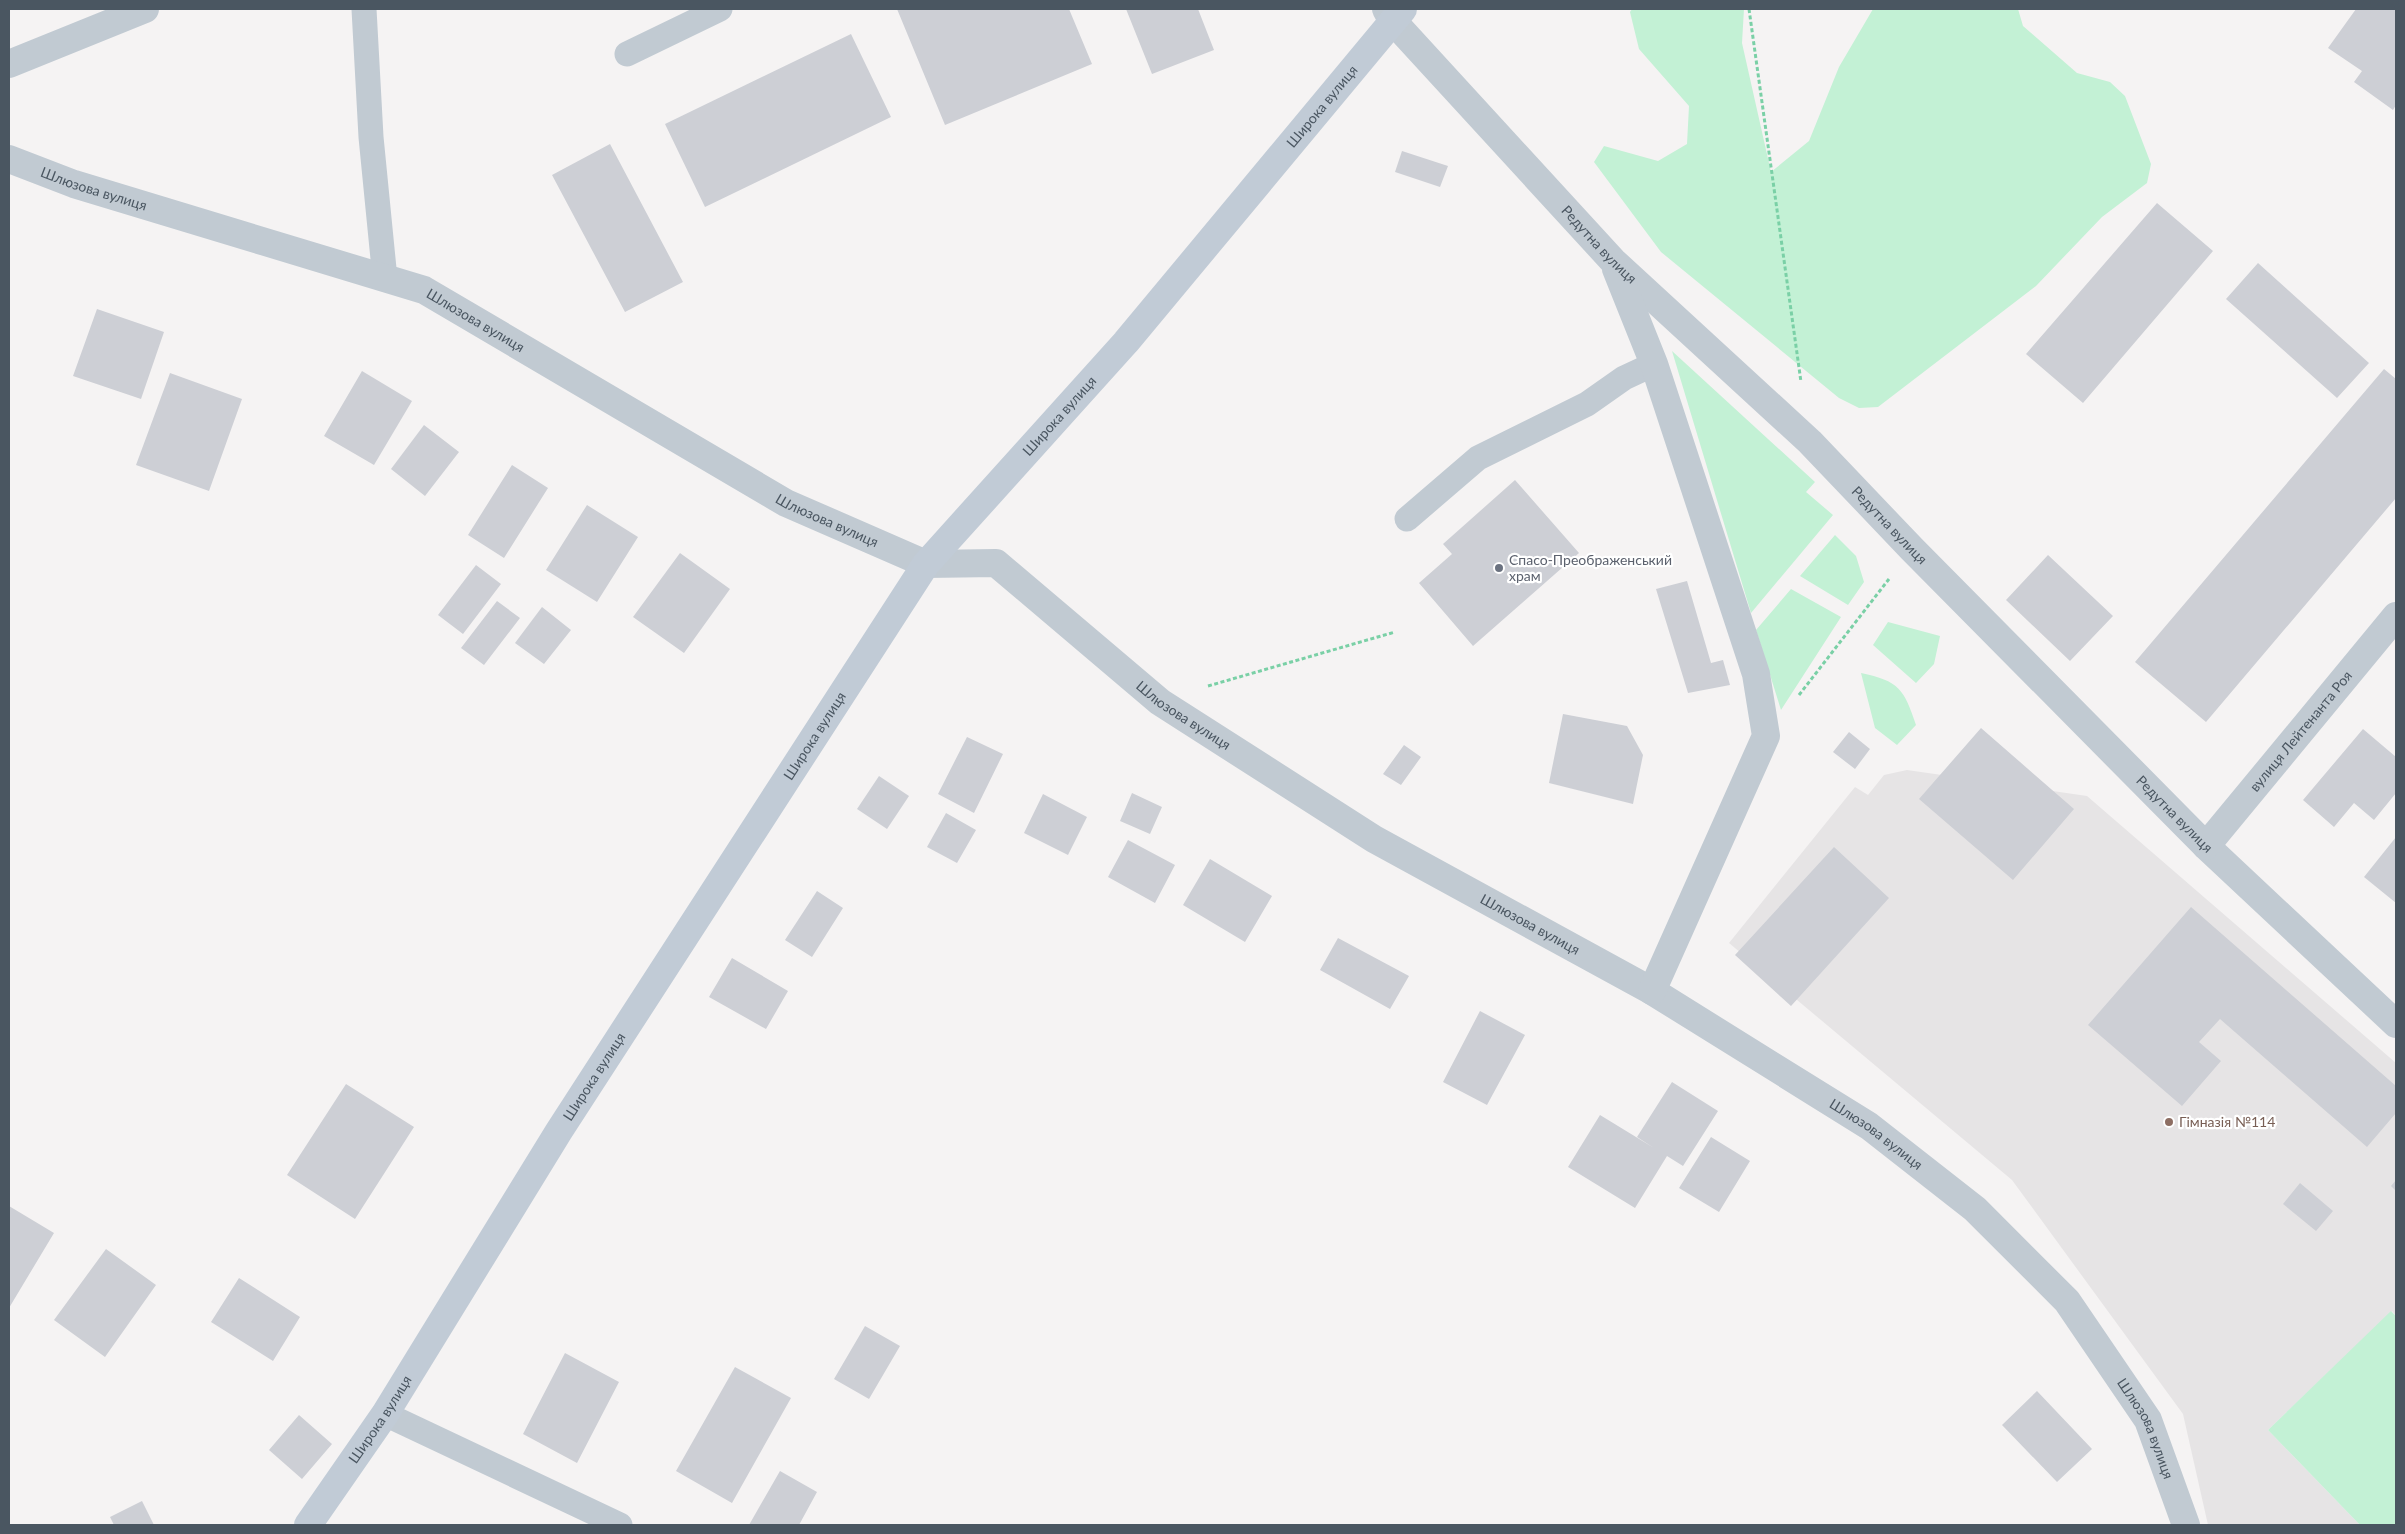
<svg xmlns="http://www.w3.org/2000/svg" width="2405" height="1534" font-family="Lato,sans-serif">
<rect width="100%" height="100%" fill="#f5f3f3"/>
<!-- education -->
<path fill="#e6e4e5" d="M 1907,770 L 2087,796 L 2396,1063 L 2396,1316 L 2392,1311 L 2268,1430 L 2360,1525 L 2208,1525 L 2183,1414 L 2012,1180 L 1729,943 L 1855,787 L 1868,795 L 1884,775 Z"/>
<!-- green -->
<path fill="#c3f1d5" d="M 1632,9 L 1744,9 L 1742,43 L 1771,172 L 1809,141 L 1839,67 L 1873,9 L 2018,9 L 2023,26 L 2077,73 L 2110,82 L 2125,96 L 2151,164 L 2147,183 L 2102,217 L 2036,286 L 1878,407 L 1859,408 L 1839,398 L 1661,252 L 1594,162 L 1604,146 L 1658,161 L 1687,144 L 1689,106 L 1639,49 L 1630,12 Z
M 1672,351 L 1815,482 L 1806,492 L 1833,515 L 1751,613 Z
M 1835,535 L 1856,556 L 1864,582 L 1848,605 L 1800,576 Z
M 1791,589 L 1841,617 L 1781,710 L 1756,630 Z
M 1888,622 L 1940,636 L 1934,664 L 1916,683 L 1873,645 Z
M 1861,673 C 1899,681 1904,689 1916,725 L 1897,745 L 1875,728 Z
M 2391,1311 L 2396,1316 L 2396,1525 L 2360,1525 L 2268,1430 Z"/>
<!-- building -->
<path fill="#cdcfd5" d="M 897,9 L 1069,9 L 1092,64 L 945,125 Z
M 1126,9 L 1198,9 L 1214,50 L 1152,74 Z
M 2356,9 L 2396,9 L 2396,105 L 2393,110 L 2354,82 L 2362,71 L 2328,48 Z
M 851,34 L 891,117 L 705,207 L 665,124 Z
M 610,144 L 683,282 L 625,312 L 552,175 Z
M 1402,151 L 1448,166 L 1440,187 L 1395,172 Z
M 2157,203 L 2213,251 L 2083,403 L 2026,354 Z
M 2258,263 L 2369,363 L 2337,398 L 2226,299 Z
M 97,309 L 164,332 L 141,399 L 73,376 Z
M 2384,369 L 2396,379 L 2396,498 L 2206,722 L 2135,662 Z
M 362,371 L 412,401 L 374,465 L 324,436 Z
M 170,373 L 242,399 L 209,491 L 136,465 Z
M 424,425 L 459,452 L 425,496 L 391,469 Z
M 512,465 L 548,488 L 504,558 L 468,535 Z
M 1515,480 L 1579,553 L 1473,646 L 1419,583 L 1452,554 L 1443,544 Z
M 587,505 L 638,537 L 597,602 L 546,570 Z
M 680,553 L 730,589 L 684,653 L 633,617 Z
M 2048,555 L 2113,616 L 2070,661 L 2006,600 Z
M 476,565 L 501,584 L 463,634 L 438,615 Z
M 1687,581 L 1711,663 L 1723,660 L 1730,685 L 1688,693 L 1656,589 Z
M 497,601 L 520,618 L 484,665 L 461,648 Z
M 542,607 L 571,630 L 544,664 L 515,643 Z
M 1563,714 L 1627,726 L 1643,755 L 1633,804 L 1549,783 Z
M 1981,728 L 2074,809 L 2013,880 L 1919,799 Z
M 2363,729 L 2396,757 L 2396,793 L 2374,820 L 2354,803 L 2334,827 L 2303,800 Z
M 1849,732 L 1870,749 L 1855,769 L 1833,752 Z
M 967,737 L 1003,754 L 974,813 L 938,794 Z
M 1404,745 L 1421,757 L 1401,785 L 1383,774 Z
M 879,776 L 909,796 L 887,829 L 857,809 Z
M 1132,793 L 1162,807 L 1150,834 L 1120,821 Z
M 1043,794 L 1087,817 L 1068,855 L 1024,833 Z
M 946,813 L 976,830 L 957,863 L 927,847 Z
M 2396,837 L 2396,903 L 2364,877 Z
M 1128,840 L 1175,865 L 1155,903 L 1108,877 Z
M 1834,847 L 1889,898 L 1791,1006 L 1735,955 Z
M 1210,859 L 1272,896 L 1245,942 L 1183,905 Z
M 817,891 L 843,908 L 812,957 L 785,940 Z
M 2191,907 L 2396,1086 L 2396,1113 L 2367,1147 L 2220,1019 L 2199,1042 L 2221,1061 L 2182,1106 L 2088,1025 Z
M 1338,938 L 1409,976 L 1390,1009 L 1320,970 Z
M 732,958 L 788,991 L 766,1029 L 709,997 Z
M 1480,1011 L 1525,1035 L 1487,1105 L 1443,1082 Z
M 1672,1082 L 1718,1111 L 1683,1166 L 1667,1156 L 1635,1208 L 1568,1167 L 1600,1115 L 1654,1148 L 1637,1137 Z
M 346,1084 L 414,1127 L 355,1219 L 287,1175 Z
M 1711,1137 L 1750,1161 L 1719,1212 L 1679,1188 Z
M 2396,1180 L 2396,1191 L 2391,1186 Z
M 2300,1183 L 2333,1211 L 2316,1231 L 2283,1204 Z
M 9,1206 L 54,1233 L 9,1308 Z
M 106,1249 L 156,1285 L 105,1357 L 54,1320 Z
M 239,1278 L 300,1317 L 273,1361 L 211,1322 Z
M 865,1326 L 900,1346 L 869,1399 L 834,1379 Z
M 565,1353 L 619,1382 L 577,1463 L 523,1434 Z
M 735,1367 L 791,1398 L 732,1503 L 676,1471 Z
M 2037,1391 L 2092,1449 L 2057,1482 L 2002,1425 Z
M 299,1415 L 332,1444 L 302,1479 L 269,1450 Z
M 780,1471 L 817,1492 L 799,1525 L 749,1525 Z
M 142,1501 L 154,1525 L 114,1525 L 110,1517 Z"/>
<g fill="none" stroke-linecap="round" stroke-linejoin="round">
<!-- path -->
<path stroke="#7ad0a6" stroke-width="3" stroke-dasharray="4 2.5" stroke-linecap="butt" d="M 1749,9 L 1801,382
M 1208,686 L 1395,632
M 1799,695 L 1889,579"/>
<!-- service -->
<path stroke="#c1cad2" stroke-width="25" d="M 364,9 L 371,137 L 385,279
M 627,54 L 720,9
M 1407,519 L 1478,458 L 1587,404 L 1624,378 L 1654,364
M 385,1414 L 620,1525"/>
<!-- minor -->
<g stroke="#c1cad2" stroke-width="28">
<path id="s1" d="M 1386,9 L 1392,20 L 1613,261 L 1810,442 L 1912,549 L 2206,846 L 2396,1024"/>
<path d="M 9,64 L 145,9"/>
<path id="s2" d="M 9,159 L 74,184 L 424,290 L 786,503 L 926,564 L 996,563 L 1160,702 L 1374,839 L 1652,991 L 1869,1126 L 1975,1209 L 2067,1301 L 2148,1420 L 2186,1525"/>
<path d="M 1616,269 L 1654,364 L 1756,674 L 1766,736 L 1652,991"/>
<path id="s3" d="M 2206,846 L 2396,616"/>
</g>
<!-- secondary -->
<path stroke="#c1cbd6" stroke-width="28" id="s4" d="M 308,1525 L 385,1414 L 559,1131 L 926,564 L 1126,342 L 1403,9"/>
</g>
<!-- markers -->
<circle fill="#6b7280" stroke="#fff" stroke-width="2" cx="1499" cy="568" r="5"/>
<circle fill="#8d6e63" stroke="#fff" stroke-width="2" cx="2169" cy="1122" r="5"/>
<g text-anchor="middle" stroke-width="4.5" stroke-linejoin="round" paint-order="stroke">
<!-- street labels -->
<g font-size="14" fill="#4a5661" stroke="#fff">
<text dy="5" stroke="none"><textPath href="#s4" startOffset="1748">Широка вулиця</textPath></text>
<text dy="5" stroke="none"><textPath href="#s2" startOffset="90">Шлюзова вулиця</textPath></text>
<text dy="5" stroke="none"><textPath href="#s1" startOffset="318">Редутна вулиця</textPath></text>
<text dy="5" stroke="none"><textPath href="#s2" startOffset="495">Шлюзова вулиця</textPath></text>
<text dy="5" stroke="none"><textPath href="#s4" startOffset="1342">Широка вулиця</textPath></text>
<text dy="5" stroke="none"><textPath href="#s2" startOffset="900">Шлюзова вулиця</textPath></text>
<text dy="5" stroke="none"><textPath href="#s1" startOffset="722">Редутна вулиця</textPath></text>
<text dy="5" stroke="none"><textPath href="#s2" startOffset="1320">Шлюзова вулиця</textPath></text>
<text dy="5" stroke="none"><textPath href="#s3" startOffset="149">вулиця Лейтенанта Роя</textPath></text>
<text dy="5" stroke="none"><textPath href="#s4" startOffset="938">Широка вулиця</textPath></text>
<text dy="5" stroke="none"><textPath href="#s1" startOffset="1128">Редутна вулиця</textPath></text>
<text dy="5" stroke="none"><textPath href="#s2" startOffset="1725">Шлюзова вулиця</textPath></text>
<text dy="5" stroke="none"><textPath href="#s4" startOffset="532">Широка вулиця</textPath></text>
<text dy="5" stroke="none"><textPath href="#s2" startOffset="2130">Шлюзова вулиця</textPath></text>
<text dy="5" stroke="none"><textPath href="#s4" startOffset="128">Широка вулиця</textPath></text>
<text dy="5" stroke="none"><textPath href="#s2" startOffset="2535">Шлюзова вулиця</textPath></text>
</g>
<!-- worship labels -->
<g font-size="14" fill="#5b616d" stroke="#fff" text-anchor="start">
<text x="1509" y="565">Спасо-Преображенський<tspan x="1509" dy="16">храм</tspan></text>
</g>
<!-- education labels -->
<g font-size="14" fill="#785e54" stroke="#fff" text-anchor="start">
<text x="2179" y="1127">Гімназія №114</text>
</g>
</g>
<!-- border -->
<rect width="2405" height="1534" fill="none" stroke="#4a5661" stroke-width="20"/>
</svg>
